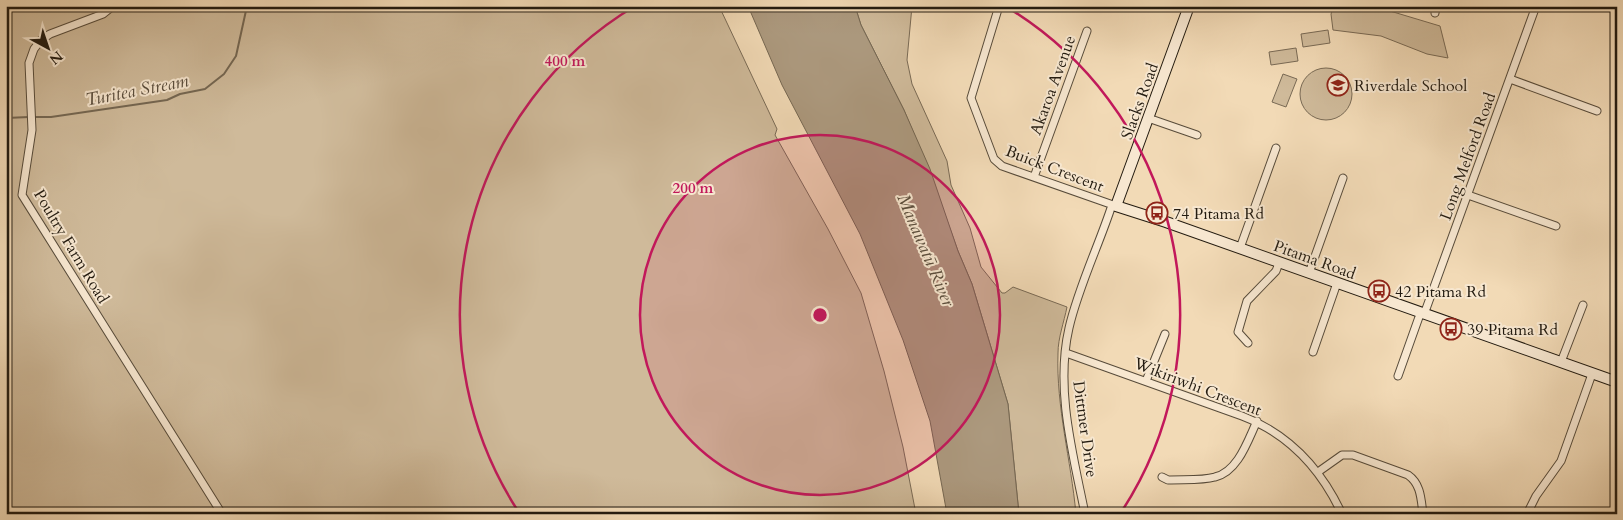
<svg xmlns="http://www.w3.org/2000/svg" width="1623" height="520" font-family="Cardo,serif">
<rect width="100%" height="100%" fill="#f2dab6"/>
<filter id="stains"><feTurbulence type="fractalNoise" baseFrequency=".004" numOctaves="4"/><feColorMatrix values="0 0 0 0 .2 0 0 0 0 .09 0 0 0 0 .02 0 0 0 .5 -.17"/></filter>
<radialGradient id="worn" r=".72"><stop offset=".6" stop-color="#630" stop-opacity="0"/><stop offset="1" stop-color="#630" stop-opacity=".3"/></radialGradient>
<!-- green -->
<path fill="#cfba9a" stroke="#796a55" d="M 6,6 L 719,6 L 777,129 L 775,135 L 828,229 L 861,293 L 884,371 L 903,447 L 916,514 L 6,514 Z
M 855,6 L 912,6 L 907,60 L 912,84 L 947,161 L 951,185 L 970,228 L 981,267 L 1002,293 L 1005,293 L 1013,287 L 1067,307 C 1064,322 1058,338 1058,353 C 1056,407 1071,460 1076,514 L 1019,514 L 1008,404 L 972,284 L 958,251 L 929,170 L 904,110 L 861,25 Z
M 1334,6 L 1384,6 L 1390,11 L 1440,26 L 1448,58 L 1427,54 L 1381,36 L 1333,30 L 1331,14 Z
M 1328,30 L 1330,43 L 1303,47 L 1301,34 Z
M 1296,48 L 1298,61 L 1271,65 L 1269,52 Z
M1300 94a26 26 0 1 1 52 0a26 26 0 1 1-52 0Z
M 1283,74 L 1297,79 L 1286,107 L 1272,102 Z"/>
<!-- water -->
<path fill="#ac997e" stroke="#756752" d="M 748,6 L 855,6 L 861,25 L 904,110 L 930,169 L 958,251 L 972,284 L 1008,404 L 1019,514 L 947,514 L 930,421 L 903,340 L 860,234 L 782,85 Z"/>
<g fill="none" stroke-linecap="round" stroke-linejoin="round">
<!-- stream -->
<path stroke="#756752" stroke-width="2" d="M 34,117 L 51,117 L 167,100 L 180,94 L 205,89 L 224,74 L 236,56 L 247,6
M 6,118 L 29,117"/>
<!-- street casing -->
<g stroke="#574b3a" stroke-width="9">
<path id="street" d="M 113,6 L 103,14 L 50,34 L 41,40 L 34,49 L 29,63 L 32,130 L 22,195 L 222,514
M 999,6 L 971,98 L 994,159 L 1002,166 L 1116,206
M 1435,13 L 1436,6
M 1510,79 L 1597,111
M 1148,118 L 1197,135
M 1034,177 L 1087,31
M 1468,195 L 1556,226
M 1240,248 L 1276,148
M 1309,273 L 1343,178
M 1248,343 L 1238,332 L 1247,301 L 1276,271 L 1279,263
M 1313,352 L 1337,283
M 1066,353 L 1242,416 C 1289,434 1321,469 1342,514
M 1561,362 L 1583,305
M 1398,376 L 1419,317 L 1426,309 L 1536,6
M 1146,381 L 1165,334
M 1318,472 L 1342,455 L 1353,455 L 1408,475 C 1421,484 1421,499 1423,514
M 1162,477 L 1168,480 C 1183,479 1201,481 1215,477 C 1238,472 1248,440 1257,421
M 1085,514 C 1073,454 1055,389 1069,328 C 1078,288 1099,245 1112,205
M 1527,514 L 1536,496 L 1561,461 L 1592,374"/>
</g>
<!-- secondary casing -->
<g stroke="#231b10" stroke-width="12">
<path id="secondary" d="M 1189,6 L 1116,206 L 1166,222 L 1617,382"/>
</g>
<!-- street -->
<use href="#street" stroke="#f7e7d0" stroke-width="7"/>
<!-- secondary -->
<use href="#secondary" stroke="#f7e7d0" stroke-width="10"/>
</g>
<!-- distance rings -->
<circle cx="820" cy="315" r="180" fill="#c2185b" fill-opacity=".12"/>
<g fill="none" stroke="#c2185b" stroke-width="2.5">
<circle cx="820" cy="315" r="180"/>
<path d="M520 514A360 360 0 0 1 635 6M1005 6A360 360 0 0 1 1120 514"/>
</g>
<!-- icons -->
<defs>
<g id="school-ring" transform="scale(1.125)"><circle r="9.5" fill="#f7e7d0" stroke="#8f2418" stroke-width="1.5"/><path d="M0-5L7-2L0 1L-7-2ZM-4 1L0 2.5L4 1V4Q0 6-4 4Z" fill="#8f2418"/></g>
<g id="bus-ring" transform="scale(1.125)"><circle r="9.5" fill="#f7e7d0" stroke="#8f2418" stroke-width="1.5"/><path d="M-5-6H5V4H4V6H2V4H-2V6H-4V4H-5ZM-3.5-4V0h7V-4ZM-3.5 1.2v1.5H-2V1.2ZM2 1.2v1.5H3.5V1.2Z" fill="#8f2418"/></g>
</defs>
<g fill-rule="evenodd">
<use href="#school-ring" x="1338" y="85"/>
<use href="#bus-ring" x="1157" y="213"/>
<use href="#bus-ring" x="1379" y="291"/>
<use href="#bus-ring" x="1451" y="329"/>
</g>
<g text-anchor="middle" stroke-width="4" stroke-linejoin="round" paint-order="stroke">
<!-- street labels -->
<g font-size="16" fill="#231b10" stroke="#f7e7d0">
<text transform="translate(1052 85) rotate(-70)" y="6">Akaroa Avenue</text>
<text transform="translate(1139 101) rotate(-70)" y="6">Slacks Road</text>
<text transform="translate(1467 156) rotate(-70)" y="6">Long Melford Road</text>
<text transform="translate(1055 168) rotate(21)" y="6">Buick Crescent</text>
<text transform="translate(72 246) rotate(59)" y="6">Poultry Farm Road</text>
<text transform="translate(1315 259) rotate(20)" y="6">Pitama Road</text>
<text transform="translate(1198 386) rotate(21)" y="6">Wikiriwhi Crescent</text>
<text transform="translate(1086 429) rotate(82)" y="6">Dittmer Drive</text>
</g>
<!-- poi labels -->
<g font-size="16" fill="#231b10" stroke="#f7e7d0" text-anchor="start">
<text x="1354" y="91">Riverdale School</text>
<text x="1173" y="219">74 Pitama Rd</text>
<text x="1395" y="297">42 Pitama Rd</text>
<text x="1467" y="335">39 Pitama Rd</text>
</g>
<!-- water labels -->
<g font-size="18" font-style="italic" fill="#5a4d3c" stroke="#f7e7d0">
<text transform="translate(137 90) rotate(-11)" y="6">Turitea Stream</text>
<text transform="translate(926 250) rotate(67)" y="6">Manawatū River</text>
</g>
</g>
<circle cx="820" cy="315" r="8" fill="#c2185b" stroke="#f7e7d0" stroke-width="2.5"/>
<g font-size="15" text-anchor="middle" font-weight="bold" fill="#c2185b" stroke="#f7e7d0" stroke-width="4" stroke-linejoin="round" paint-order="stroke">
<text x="565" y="66">400 m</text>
<text x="693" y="193">200 m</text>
</g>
<!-- margin -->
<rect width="1623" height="520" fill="none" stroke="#f2dab6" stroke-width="25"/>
<rect x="8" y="8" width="1608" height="505" fill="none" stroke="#231b10" stroke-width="2.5"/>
<rect x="12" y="12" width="1598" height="495" fill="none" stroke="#231b10"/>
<!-- north arrow -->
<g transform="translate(48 48) rotate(140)" stroke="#f7e7d0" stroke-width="4" paint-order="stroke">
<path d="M0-4L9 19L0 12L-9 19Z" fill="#231b10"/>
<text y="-8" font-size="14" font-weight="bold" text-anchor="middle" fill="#231b10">N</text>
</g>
<rect width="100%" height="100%" filter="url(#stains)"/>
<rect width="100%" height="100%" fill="url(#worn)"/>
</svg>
